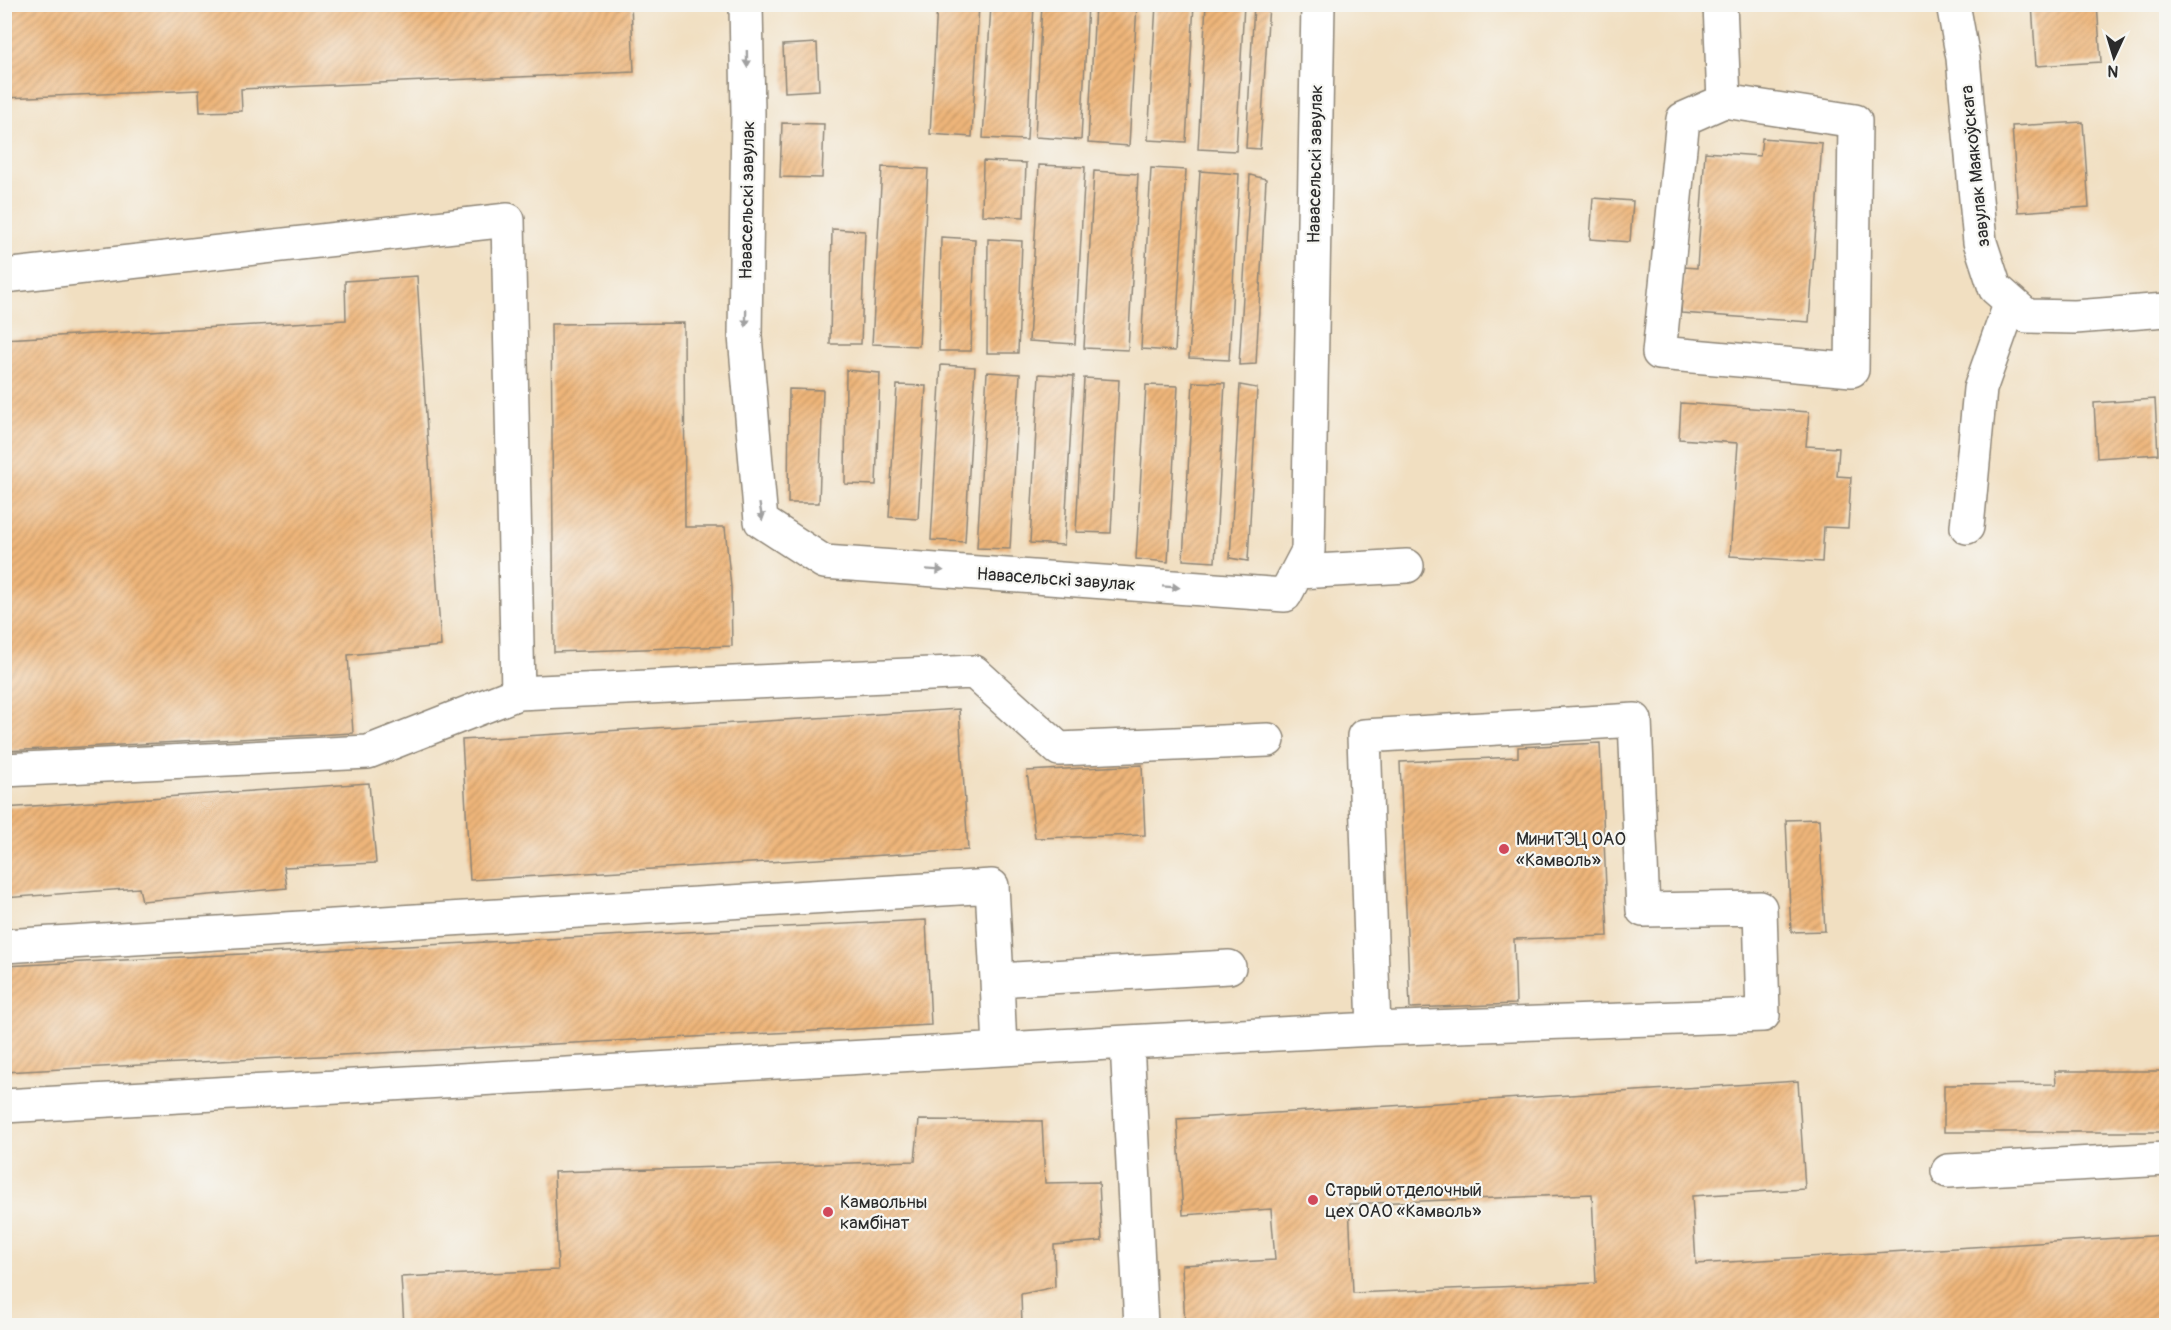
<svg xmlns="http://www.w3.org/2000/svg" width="2171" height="1330" font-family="Pangolin,sans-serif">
<defs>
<pattern id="building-hatch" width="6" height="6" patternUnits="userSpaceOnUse" patternTransform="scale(1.5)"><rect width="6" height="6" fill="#efb67a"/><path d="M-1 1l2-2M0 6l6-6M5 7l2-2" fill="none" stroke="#c29464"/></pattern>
</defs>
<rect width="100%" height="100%" fill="#f6f6f2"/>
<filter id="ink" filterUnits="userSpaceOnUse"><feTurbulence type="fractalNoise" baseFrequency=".0167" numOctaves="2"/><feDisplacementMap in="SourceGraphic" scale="12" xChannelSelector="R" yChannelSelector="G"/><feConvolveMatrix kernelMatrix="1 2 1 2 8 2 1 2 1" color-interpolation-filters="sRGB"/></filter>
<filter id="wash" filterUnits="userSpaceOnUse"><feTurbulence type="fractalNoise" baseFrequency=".008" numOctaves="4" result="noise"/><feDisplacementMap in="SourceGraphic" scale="24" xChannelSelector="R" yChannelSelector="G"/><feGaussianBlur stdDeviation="1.35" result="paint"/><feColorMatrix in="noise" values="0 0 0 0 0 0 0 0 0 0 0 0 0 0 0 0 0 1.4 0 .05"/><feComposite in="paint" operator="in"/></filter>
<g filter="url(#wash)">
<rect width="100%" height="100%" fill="#f1dfc1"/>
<g id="blocks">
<!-- building -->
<path fill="url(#building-hatch)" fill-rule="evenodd" d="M 4,4 L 631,4 L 634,72 L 241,89 L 242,111 L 200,112 L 199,90 L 4,98 Z
M 937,4 L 979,4 L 972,137 L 930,134 Z
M 1042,4 L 1088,4 L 1081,140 L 1035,137 Z
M 1095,4 L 1137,4 L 1129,146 L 1088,143 Z
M 1156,4 L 1194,4 L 1186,142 L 1148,140 Z
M 1206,4 L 1244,4 L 1236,151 L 1198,149 Z
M 1254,4 L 1269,4 L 1260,149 L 1246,148 Z
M 2032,4 L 2097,4 L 2101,62 L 2036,66 Z
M 991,5 L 1034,5 L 1027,140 L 983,138 Z
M 817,43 L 819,90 L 785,92 L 783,45 Z
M 2083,122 L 2089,207 L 2018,212 L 2012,126 Z
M 782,123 L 824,124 L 822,178 L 780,177 Z
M 1762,138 L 1822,143 L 1809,322 L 1681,313 L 1684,267 L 1697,268 L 1705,152 L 1760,156 Z
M 983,161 L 1026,163 L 1024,217 L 982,215 Z
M 1039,165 L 1085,167 L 1075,344 L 1029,341 Z
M 882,167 L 928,169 L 919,346 L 872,344 Z
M 1151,168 L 1186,170 L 1175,351 L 1141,349 Z
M 1094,171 L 1138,174 L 1128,350 L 1084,348 Z
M 1200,171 L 1239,174 L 1229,360 L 1189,358 Z
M 1250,175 L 1266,179 L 1256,364 L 1239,365 Z
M 1593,198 L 1633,201 L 1630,242 L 1590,239 Z
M 832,229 L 865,231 L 861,344 L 830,344 Z
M 941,237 L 975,239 L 971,351 L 939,351 Z
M 988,239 L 1022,241 L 1018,353 L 987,353 Z
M 417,276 L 441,646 L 348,655 L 353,733 L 4,751 L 4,339 L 346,320 L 345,281 Z
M 684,323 L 685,527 L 725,527 L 731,587 L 732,646 L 554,652 L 551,324 Z
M 941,365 L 975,367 L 965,542 L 931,540 Z
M 846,370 L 880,373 L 876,485 L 845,484 Z
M 987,372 L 1020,374 L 1010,549 L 977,548 Z
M 1039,374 L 1074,376 L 1064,545 L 1030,543 Z
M 1084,378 L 1119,380 L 1111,533 L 1076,532 Z
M 1193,382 L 1225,383 L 1215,562 L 1183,560 Z
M 897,385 L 926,386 L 918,519 L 889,517 Z
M 1146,385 L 1178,386 L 1168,562 L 1136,559 Z
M 1240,385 L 1257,388 L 1248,561 L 1230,558 Z
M 789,389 L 823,390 L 819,503 L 788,503 Z
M 2155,399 L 2158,454 L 2097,458 L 2094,403 Z
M 1681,403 L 1809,412 L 1806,446 L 1839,448 L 1837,476 L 1851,477 L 1848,528 L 1824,527 L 1822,562 L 1730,556 L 1738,443 L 1679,439 Z
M 959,709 L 968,850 L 470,880 L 462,740 Z
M 1600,743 L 1608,936 L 1514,939 L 1516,1004 L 1410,1008 L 1400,762 L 1518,757 L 1518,747 Z
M 1142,765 L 1145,835 L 1035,838 L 1027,771 Z
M 369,783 L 376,863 L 284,867 L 287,888 L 142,901 L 139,888 L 4,898 L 4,808 Z
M 1819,819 L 1825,931 L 1791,932 L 1786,820 Z
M 926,920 L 931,1025 L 4,1072 L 4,966 Z
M 2055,1071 L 2166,1071 L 2166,1132 L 1944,1132 L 1944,1085 L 2056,1084 Z
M 1798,1081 L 1805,1189 L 1692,1196 L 1696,1264 L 2166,1235 L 2166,1326 L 1185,1326 L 1182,1265 L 1275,1260 L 1271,1209 L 1183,1215 L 1177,1119 ZM 1592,1194 L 1596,1283 L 1353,1293 L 1349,1204 Z
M 919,1120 L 1042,1121 L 1045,1183 L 1099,1182 L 1102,1241 L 1054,1245 L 1055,1287 L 1021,1294 L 1022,1326 L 404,1326 L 401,1277 L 558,1270 L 554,1172 L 915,1161 Z"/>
</g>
</g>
<g filter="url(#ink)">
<use href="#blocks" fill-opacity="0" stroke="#8e8576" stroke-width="1.5"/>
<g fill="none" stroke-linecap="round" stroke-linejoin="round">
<!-- minor casing -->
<g stroke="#8e8576" stroke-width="36">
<path id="minor" d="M 746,4 L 748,113 L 745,336 L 761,521 L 824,562 L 1285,595 L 1308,551 L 1318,4
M 1720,4 L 1724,101
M 1953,4 L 1963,58 L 1980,242 L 1995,288 L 2027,316 L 2075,317 L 2166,310
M 1724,101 L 1855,121 L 1852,370 L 1659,353 L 1683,119 Z
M 4,276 L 508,220 L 518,693
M 1967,527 L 1980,389 L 2011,302
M 1298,572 L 1407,566
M 4,770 L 368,752 L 518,693 L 974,672 L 1059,749 L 1268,740
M 4,946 L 992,886 L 997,980 L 1229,967
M 997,980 L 1000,1049
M 4,1106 L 1127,1042
M 1948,1171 L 2166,1159
M 1141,1326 L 1127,1042 L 1374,1029 L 1763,1015 L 1760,908 L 1643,910 L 1635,720 L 1364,736 L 1374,1029"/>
</g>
<!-- minor -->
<use href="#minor" stroke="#fff" stroke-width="33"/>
</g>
<!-- one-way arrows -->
<defs><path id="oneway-solid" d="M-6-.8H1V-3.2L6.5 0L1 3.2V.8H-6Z" transform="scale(1.5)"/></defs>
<g fill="#a0a0a0">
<use href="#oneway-solid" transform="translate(747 59) rotate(89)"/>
<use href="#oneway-solid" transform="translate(746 318) rotate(91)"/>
<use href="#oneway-solid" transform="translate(761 512) rotate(80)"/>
<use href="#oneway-solid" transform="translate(935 570) rotate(4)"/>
<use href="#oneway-solid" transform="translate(1171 587) rotate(4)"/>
</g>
</g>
<!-- markers -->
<g fill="#d1495b" stroke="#f6f6f2" stroke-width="2">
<circle cx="1504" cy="849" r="6"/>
<circle cx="1313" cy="1200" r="6"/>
<circle cx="828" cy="1212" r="6"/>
</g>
<g text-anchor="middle" stroke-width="4.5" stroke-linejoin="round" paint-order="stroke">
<!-- street labels -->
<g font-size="18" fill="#2b2b2b" stroke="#f6f6f2">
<text transform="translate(1315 164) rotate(-89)" y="6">Навасельскі завулак</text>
<text transform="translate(1975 166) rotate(-96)" y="6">завулак Маякоўскага</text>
<text transform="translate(747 200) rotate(-89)" y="6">Навасельскі завулак</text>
<text transform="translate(1056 579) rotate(4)" y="6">Навасельскі завулак</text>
</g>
<!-- poi labels -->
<g font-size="18" fill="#2b2b2b" stroke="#f6f6f2" text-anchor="start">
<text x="1516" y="845">МиниТЭЦ ОАО<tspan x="1516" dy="21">«Камволь»</tspan></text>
<text x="1325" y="1196">Старый отделочный<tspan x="1325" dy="21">цех ОАО «Камволь»</tspan></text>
<text x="840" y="1208">Камвольны<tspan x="840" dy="21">камбінат</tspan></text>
</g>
</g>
<!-- margin -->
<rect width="2171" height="1330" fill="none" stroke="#f6f6f2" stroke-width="24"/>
<!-- north arrow -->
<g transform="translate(2114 57) rotate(184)" stroke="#f6f6f2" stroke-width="4.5" paint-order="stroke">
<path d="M0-4.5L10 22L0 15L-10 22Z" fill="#2b2b2b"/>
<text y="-9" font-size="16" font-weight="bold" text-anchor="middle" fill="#2b2b2b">N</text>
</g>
</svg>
